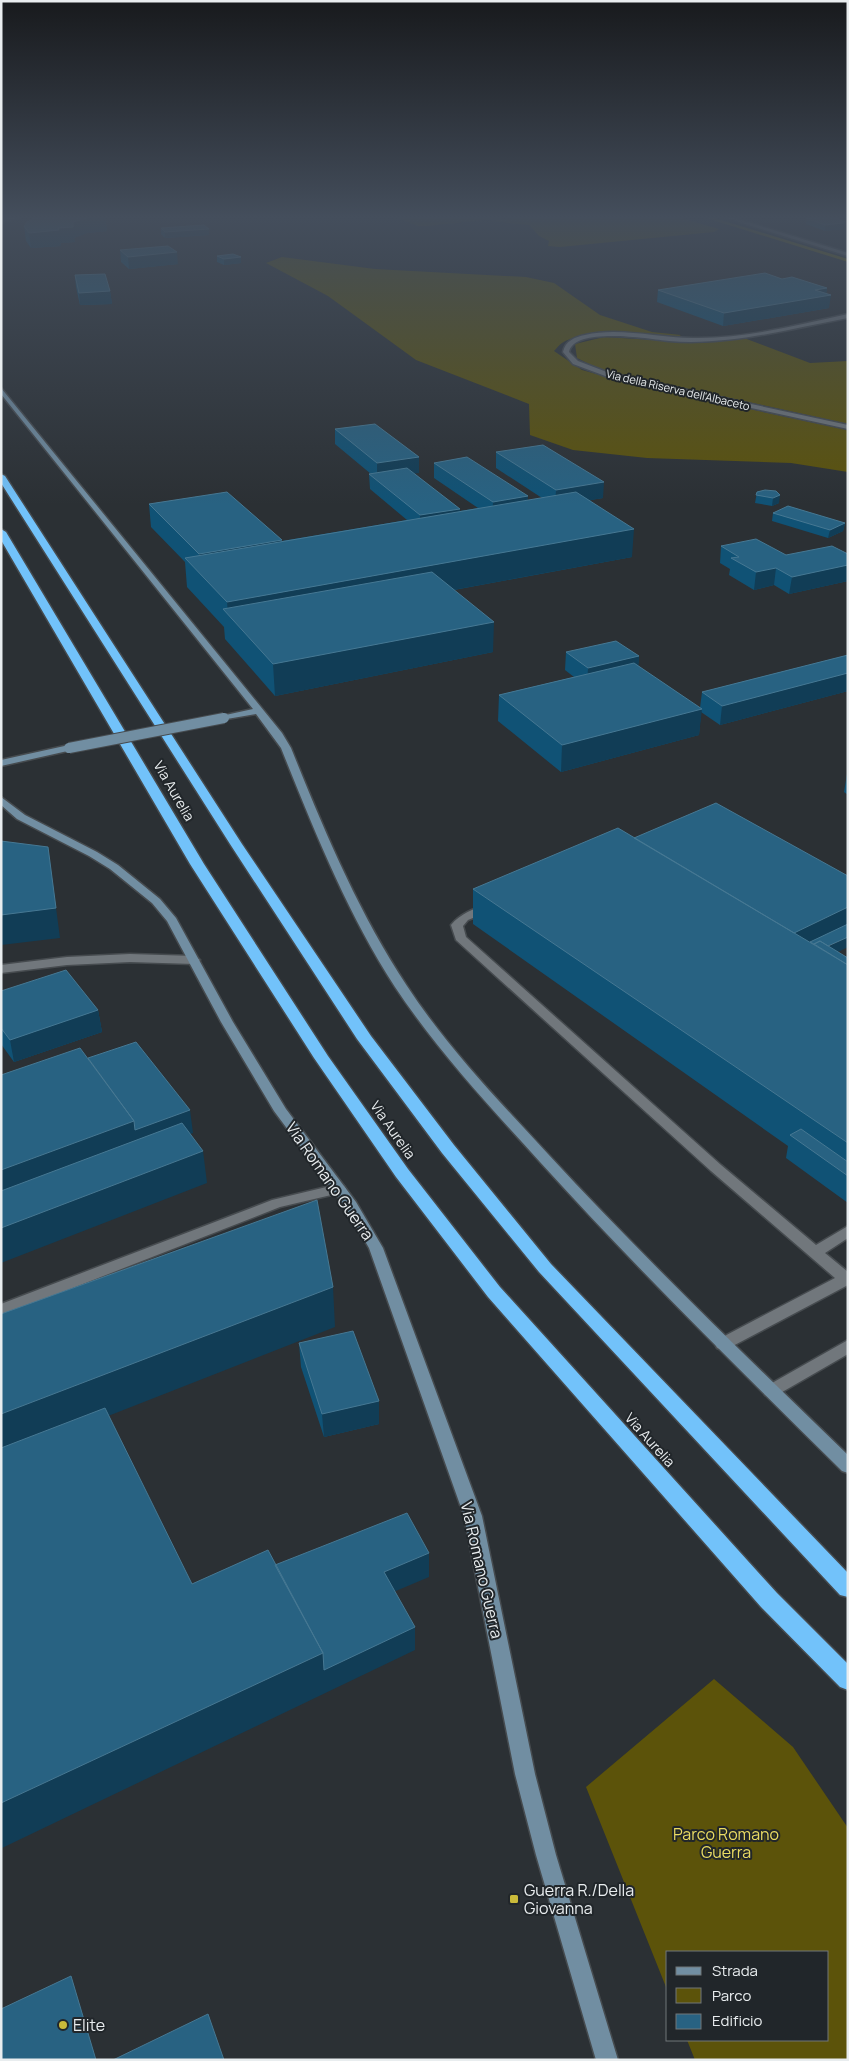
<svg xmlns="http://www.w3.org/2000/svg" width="849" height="2061" font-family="Manrope,sans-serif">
<rect width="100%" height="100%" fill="#2b3034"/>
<!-- green -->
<path fill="#5c530a" d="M 393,216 L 523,216 L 427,226 L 418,226 Z
M 536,216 L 674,216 L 719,229 L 714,232 L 560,247 L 548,246 L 549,241 L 539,236 L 529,225 L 489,221 Z
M 282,257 L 375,269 L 526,277 L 554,283 L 600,315 L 652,332 L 681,335 L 676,338 C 650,337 582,328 562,343 C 559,345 556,349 554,351 L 582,370 L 632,384 L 848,430 L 848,472 L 791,463 L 647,458 L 573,450 L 530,435 L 529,404 L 416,360 L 328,296 L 266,263 Z
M 604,337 L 703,343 L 744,338 L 810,363 L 848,361 L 848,424 L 599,369 L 577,358 L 575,344 Z
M 714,1679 L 793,1747 L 848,1828 L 848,2060 L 695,2060 L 687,2040 L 828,2040 L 828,1952 L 668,1952 L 668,1992 L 586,1787 Z"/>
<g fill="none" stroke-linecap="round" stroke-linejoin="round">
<!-- stream -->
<path fill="#7c7008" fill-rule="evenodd" d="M 708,216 L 848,259 L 848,262 L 700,216 Z"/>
<!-- lane casing -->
<g stroke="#464b4f" stroke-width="3">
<path id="lane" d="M 488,905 L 492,906 L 494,908 L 492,910 L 468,920 L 463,926 L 466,937 L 721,1165 L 816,1245 L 848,1226 L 848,1238 L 825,1253 L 848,1272 L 848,1285 L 729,1348 L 723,1350 L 717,1348 L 715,1344 L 717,1340 L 835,1278 L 711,1171 L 456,940 L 451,925 C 460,914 474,908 488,905 Z
M 339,1184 L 344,1186 L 346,1189 L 344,1192 L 280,1207 L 1,1316 L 1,1304 L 272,1200 Z"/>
</g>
<!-- street casing -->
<g stroke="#464b4f" stroke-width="3">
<path id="street" d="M 15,216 L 23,216 L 1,223 L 1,220 Z
M 728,216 L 848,253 L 848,256 L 720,216 Z
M 848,314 L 848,318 C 789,329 729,346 669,341 C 650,339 574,326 569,352 L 578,361 L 612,374 L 848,425 L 848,429 L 608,377 L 573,364 L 563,352 C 565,341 575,337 585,335 C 620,327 657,338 693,338 C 745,339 797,325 848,314 Z
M 130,954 L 194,956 L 200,960 L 194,964 L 130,962 L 67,965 L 1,973 L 1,965 L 67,957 Z
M 848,1340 L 848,1354 L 777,1395 L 771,1397 L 765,1395 L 763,1391 L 765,1387 Z"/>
</g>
<!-- secondary casing -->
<g stroke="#464b4f" stroke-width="3">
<path id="secondary" d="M 1,388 L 282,733 L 291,748 C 324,830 358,912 407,986 C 447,1047 498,1100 548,1154 C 644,1258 746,1356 848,1455 L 848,1473 L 842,1471 C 740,1370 637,1269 540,1162 C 489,1106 437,1050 395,987 C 347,913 314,830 281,748 L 256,714 L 221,720 L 221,716 L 253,709 L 1,394 Z
M 69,745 L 72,746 L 72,750 L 1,766 L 1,760 Z
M 1,797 L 25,815 L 97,852 L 118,865 L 160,899 L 176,918 L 233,1022 L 286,1109 L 356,1202 L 383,1248 L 482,1516 L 535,1774 L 556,1855 L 618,2060 L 596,2060 L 536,1855 L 515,1774 L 464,1516 L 369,1248 L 346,1208 L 274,1111 L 221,1022 L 167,921 L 152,903 L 110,869 L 89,856 L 17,819 L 1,805 Z"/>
</g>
<!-- highway casing -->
<g stroke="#464b4f" stroke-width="3">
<path id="highway" d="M 1,474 L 5,476 L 242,844 L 371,1036 L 454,1145 L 551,1264 L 848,1573 L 848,1597 L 840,1595 L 539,1272 L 442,1153 L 357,1039 L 230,844 L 1,483 Z
M 1,529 L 6,532 L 204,864 L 328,1056 L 408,1169 L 500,1287 L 777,1593 L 848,1664 L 848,1690 L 840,1687 L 761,1607 L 488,1297 L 396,1177 L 314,1058 L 190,864 L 1,540 Z"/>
</g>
<!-- lane -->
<use href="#lane" fill="#71777c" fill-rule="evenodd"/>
<!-- street -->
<use href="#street" fill="#71777c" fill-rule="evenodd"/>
<!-- secondary -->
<use href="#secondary" fill="#718ea2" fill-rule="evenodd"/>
<!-- highway -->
<use href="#highway" fill="#72c2fa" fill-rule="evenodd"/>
<!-- secondary-bridge casing -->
<g stroke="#464b4f" stroke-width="12" stroke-linecap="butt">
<path id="secondary-bridge" d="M 69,748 L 224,718"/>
</g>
<!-- secondary-bridge -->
<use href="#secondary-bridge" stroke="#718ea2" stroke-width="10"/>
</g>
<!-- wall -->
<path fill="#105275" d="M 105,216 L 107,231 L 87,233 L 74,238 L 75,242 L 61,243 L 61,246 L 31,248 L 26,241 L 24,226 Z
M 806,218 L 845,227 L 843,227 L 842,229 L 825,231 L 806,224 Z
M 161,228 L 209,235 L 165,238 L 161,234 Z
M 120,250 L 178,264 L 129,269 L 121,262 Z
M 217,256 L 241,263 L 224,265 L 217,262 Z
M 75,275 L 110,291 L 112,304 L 80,305 L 76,287 Z
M 782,279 L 827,288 L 826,294 L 829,308 L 723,326 L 657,302 L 658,290 Z
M 335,429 L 419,457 L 419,473 L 414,473 L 460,511 L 478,508 L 434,478 L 434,463 L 528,500 L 542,498 L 496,468 L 496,452 L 603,498 L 590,500 L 632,557 L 454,590 L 493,652 L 275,696 L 225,639 L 224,627 L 187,587 L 185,562 L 151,527 L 149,504 L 282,541 L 407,520 L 370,489 L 369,474 L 371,474 L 335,444 Z
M 765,490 L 779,503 L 772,506 L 755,503 L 757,492 Z
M 773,513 L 845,523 L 843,531 L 828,538 L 772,521 Z
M 721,546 L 786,555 L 848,554 L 848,581 L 789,594 L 774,585 L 754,590 L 729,575 L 730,569 L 720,563 Z
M 566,652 L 639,656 L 638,666 L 700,708 L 702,692 L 848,655 L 848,691 L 720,725 L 701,712 L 699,735 L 561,772 L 498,721 L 499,695 L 574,677 L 565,670 Z
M 848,768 L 848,795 L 844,792 Z
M 634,838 L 848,958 L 848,1203 L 786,1158 L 788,1146 L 473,924 L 473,889 Z
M 1,991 L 98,1010 L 102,1032 L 14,1062 L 1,1044 Z
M 299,1343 L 379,1401 L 379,1424 L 324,1437 L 301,1367 Z"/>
<!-- shaded-wall -->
<path fill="#113d56" d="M 105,216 L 107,231 L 87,233 L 74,238 L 73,222 L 86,218 Z
M 168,216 L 193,216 L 168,219 Z
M 839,222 L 845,222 L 845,227 L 843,227 L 842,229 L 825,231 L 825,225 Z
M 73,227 L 75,242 L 61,243 L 61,246 L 31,248 L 29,233 L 58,228 Z
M 209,229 L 209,235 L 165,238 L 165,232 Z
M 177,252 L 178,264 L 129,269 L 128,257 Z
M 241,257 L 241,263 L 224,265 L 224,259 Z
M 827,288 L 826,296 L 831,295 L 829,308 L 723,326 L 724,313 L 815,290 Z
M 110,291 L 112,304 L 80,305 L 79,293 Z
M 419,457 L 419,473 L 377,479 L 377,463 Z
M 604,482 L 603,498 L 555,506 L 556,490 Z
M 780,495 L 779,503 L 772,506 L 773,498 Z
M 528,496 L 527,512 L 492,518 L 493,502 Z
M 460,509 L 460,525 L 420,531 L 420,515 Z
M 845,523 L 843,531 L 828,538 L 830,530 Z
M 634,529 L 632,557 L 241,629 L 228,614 L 227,602 Z
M 282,540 L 283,563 L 200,574 L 199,554 Z
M 848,565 L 848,581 L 789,594 L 792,577 Z
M 776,568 L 774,585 L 754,590 L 756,572 Z
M 494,622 L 493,652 L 275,696 L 273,664 Z
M 639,656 L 638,674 L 587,686 L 588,668 Z
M 848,673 L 848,691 L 720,725 L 722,706 Z
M 702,709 L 699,735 L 561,772 L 562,745 Z
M 48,847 L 60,938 L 1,945 L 1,915 Z
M 848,907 L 848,934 L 799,952 L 788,936 Z
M 848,937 L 848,947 L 816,963 L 807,957 Z
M 98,1010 L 102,1032 L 14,1062 L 10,1040 Z
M 190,1110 L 193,1133 L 138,1153 L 135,1130 Z
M 134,1121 L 138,1153 L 1,1204 L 1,1170 Z
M 203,1151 L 207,1183 L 1,1263 L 1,1228 Z
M 333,1287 L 335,1327 L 1,1458 L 1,1414 Z
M 379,1401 L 379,1424 L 324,1437 L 322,1414 Z
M 429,1553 L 429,1577 L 384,1596 L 384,1572 Z
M 415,1627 L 415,1650 L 2,1848 L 1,1803 L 323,1653 Z"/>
<!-- building -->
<path fill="#286282" stroke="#467893" d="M 42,216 L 103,216 L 86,218 L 73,222 L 73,227 L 58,228 L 59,230 L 29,233 L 24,226 L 27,222 L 35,218 Z
M 834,217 L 845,222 L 839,222 L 843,223 L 825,225 L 806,218 Z
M 204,225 L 209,229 L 165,232 L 161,228 Z
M 168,246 L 177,252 L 128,257 L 120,250 Z
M 233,254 L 241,257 L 224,259 L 217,256 Z
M 765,273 L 782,279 L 792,277 L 827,288 L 815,290 L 831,295 L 724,313 L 658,290 Z
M 105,274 L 110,291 L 79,293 L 75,275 Z
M 375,424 L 419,457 L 377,463 L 335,429 Z
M 543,445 L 604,482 L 556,490 L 496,452 Z
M 467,457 L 528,496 L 493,502 L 434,463 Z
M 407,468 L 460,509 L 420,515 L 369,474 Z
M 765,490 L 776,491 L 780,495 L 773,498 L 756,495 L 757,492 Z
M 227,492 L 282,540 L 199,554 L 149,504 Z
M 576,492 L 634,529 L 227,602 L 185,558 Z
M 788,506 L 845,523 L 830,530 L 773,513 Z
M 756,539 L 786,555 L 832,546 L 848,554 L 848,565 L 792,577 L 776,568 L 756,572 L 731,558 L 739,557 L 721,546 Z
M 432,572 L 494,622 L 273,664 L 223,609 Z
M 616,641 L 639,656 L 588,668 L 566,652 Z
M 848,655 L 848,673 L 722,706 L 702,692 Z
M 634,663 L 702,709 L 562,745 L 499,695 Z
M 716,803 L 848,876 L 848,907 L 794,933 L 634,838 Z
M 618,828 L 848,965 L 848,1143 L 473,889 Z
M 1,841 L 48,847 L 56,908 L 1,915 Z
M 848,924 L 848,937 L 828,946 L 820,941 L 814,944 L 810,942 Z
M 820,941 L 848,958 L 848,965 L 814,944 Z
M 66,970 L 98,1010 L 10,1040 L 1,1028 L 1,991 Z
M 136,1042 L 190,1110 L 135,1130 L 134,1121 L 88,1058 Z
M 80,1048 L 134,1121 L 1,1170 L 1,1075 Z
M 182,1123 L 203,1151 L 1,1228 L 1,1191 Z
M 801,1129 L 848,1162 L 848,1176 L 790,1135 Z
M 317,1200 L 333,1287 L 1,1414 L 1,1314 Z
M 353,1331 L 379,1401 L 322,1414 L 299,1343 Z
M 105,1408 L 192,1584 L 268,1550 L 323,1653 L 1,1803 L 1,1448 Z
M 407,1513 L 429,1553 L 384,1572 L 415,1627 L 324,1670 L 323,1653 L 275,1565 Z
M 71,1976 L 96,2060 L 1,2060 L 1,2009 Z
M 208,2014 L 224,2060 L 113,2060 Z"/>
<!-- sky -->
<linearGradient id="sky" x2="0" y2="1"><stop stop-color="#181a1d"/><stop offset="0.43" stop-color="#444e5c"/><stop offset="1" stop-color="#444e5c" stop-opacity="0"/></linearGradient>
<rect width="849" height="505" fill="url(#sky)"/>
<!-- markers -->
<g fill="#caba3a" stroke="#21262a" stroke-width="2">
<rect x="509" y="1894" width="10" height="10" rx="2.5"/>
<circle cx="63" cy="2025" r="5"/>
</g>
<g text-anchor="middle" stroke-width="4" stroke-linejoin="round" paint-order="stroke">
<!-- far-street labels -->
<g font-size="11" fill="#e9edef" stroke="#21262a">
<text transform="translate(678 390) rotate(13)" y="4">Via della Riserva dell'Albaceto</text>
</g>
<!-- street labels -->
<g font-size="14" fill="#e9edef" stroke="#21262a">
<text transform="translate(174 791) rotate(60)" y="5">Via Aurelia</text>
<text transform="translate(393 1130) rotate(55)" y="5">Via Aurelia</text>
<text transform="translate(650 1440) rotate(48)" y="5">Via Aurelia</text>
</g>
<!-- near-street labels -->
<g font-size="16" fill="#e9edef" stroke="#21262a">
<text transform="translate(330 1181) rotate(55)" y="6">Via Romano Guerra</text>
<text transform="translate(482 1570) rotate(77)" y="6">Via Romano Guerra</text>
</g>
<!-- near-park labels -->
<g font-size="16" fill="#eadb63" stroke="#21262a">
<text x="726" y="1840">Parco Romano<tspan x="726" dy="18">Guerra</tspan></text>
</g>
<!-- near-poi labels -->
<g font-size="16" fill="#e9edef" stroke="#21262a" text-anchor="start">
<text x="524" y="1896">Guerra R./Della<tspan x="524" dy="18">Giovanna</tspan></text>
<text x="73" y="2031">Elite</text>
</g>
</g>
<!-- border -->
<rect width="849" height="2061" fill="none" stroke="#e9edef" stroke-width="5"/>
<!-- legend -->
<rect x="666" y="1951" width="162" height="90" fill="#21262a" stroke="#717679"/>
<rect x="676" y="1967" width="25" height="8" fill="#718ea2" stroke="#717679"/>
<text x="712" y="1976" font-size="15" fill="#e9edef">Strada</text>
<rect x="676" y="1988" width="25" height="15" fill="#5c530a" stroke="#717679"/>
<text x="712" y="2001" font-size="15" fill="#e9edef">Parco</text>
<rect x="676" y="2014" width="25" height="15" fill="#286282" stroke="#717679"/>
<text x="712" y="2026" font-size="15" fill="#e9edef">Edificio</text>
</svg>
